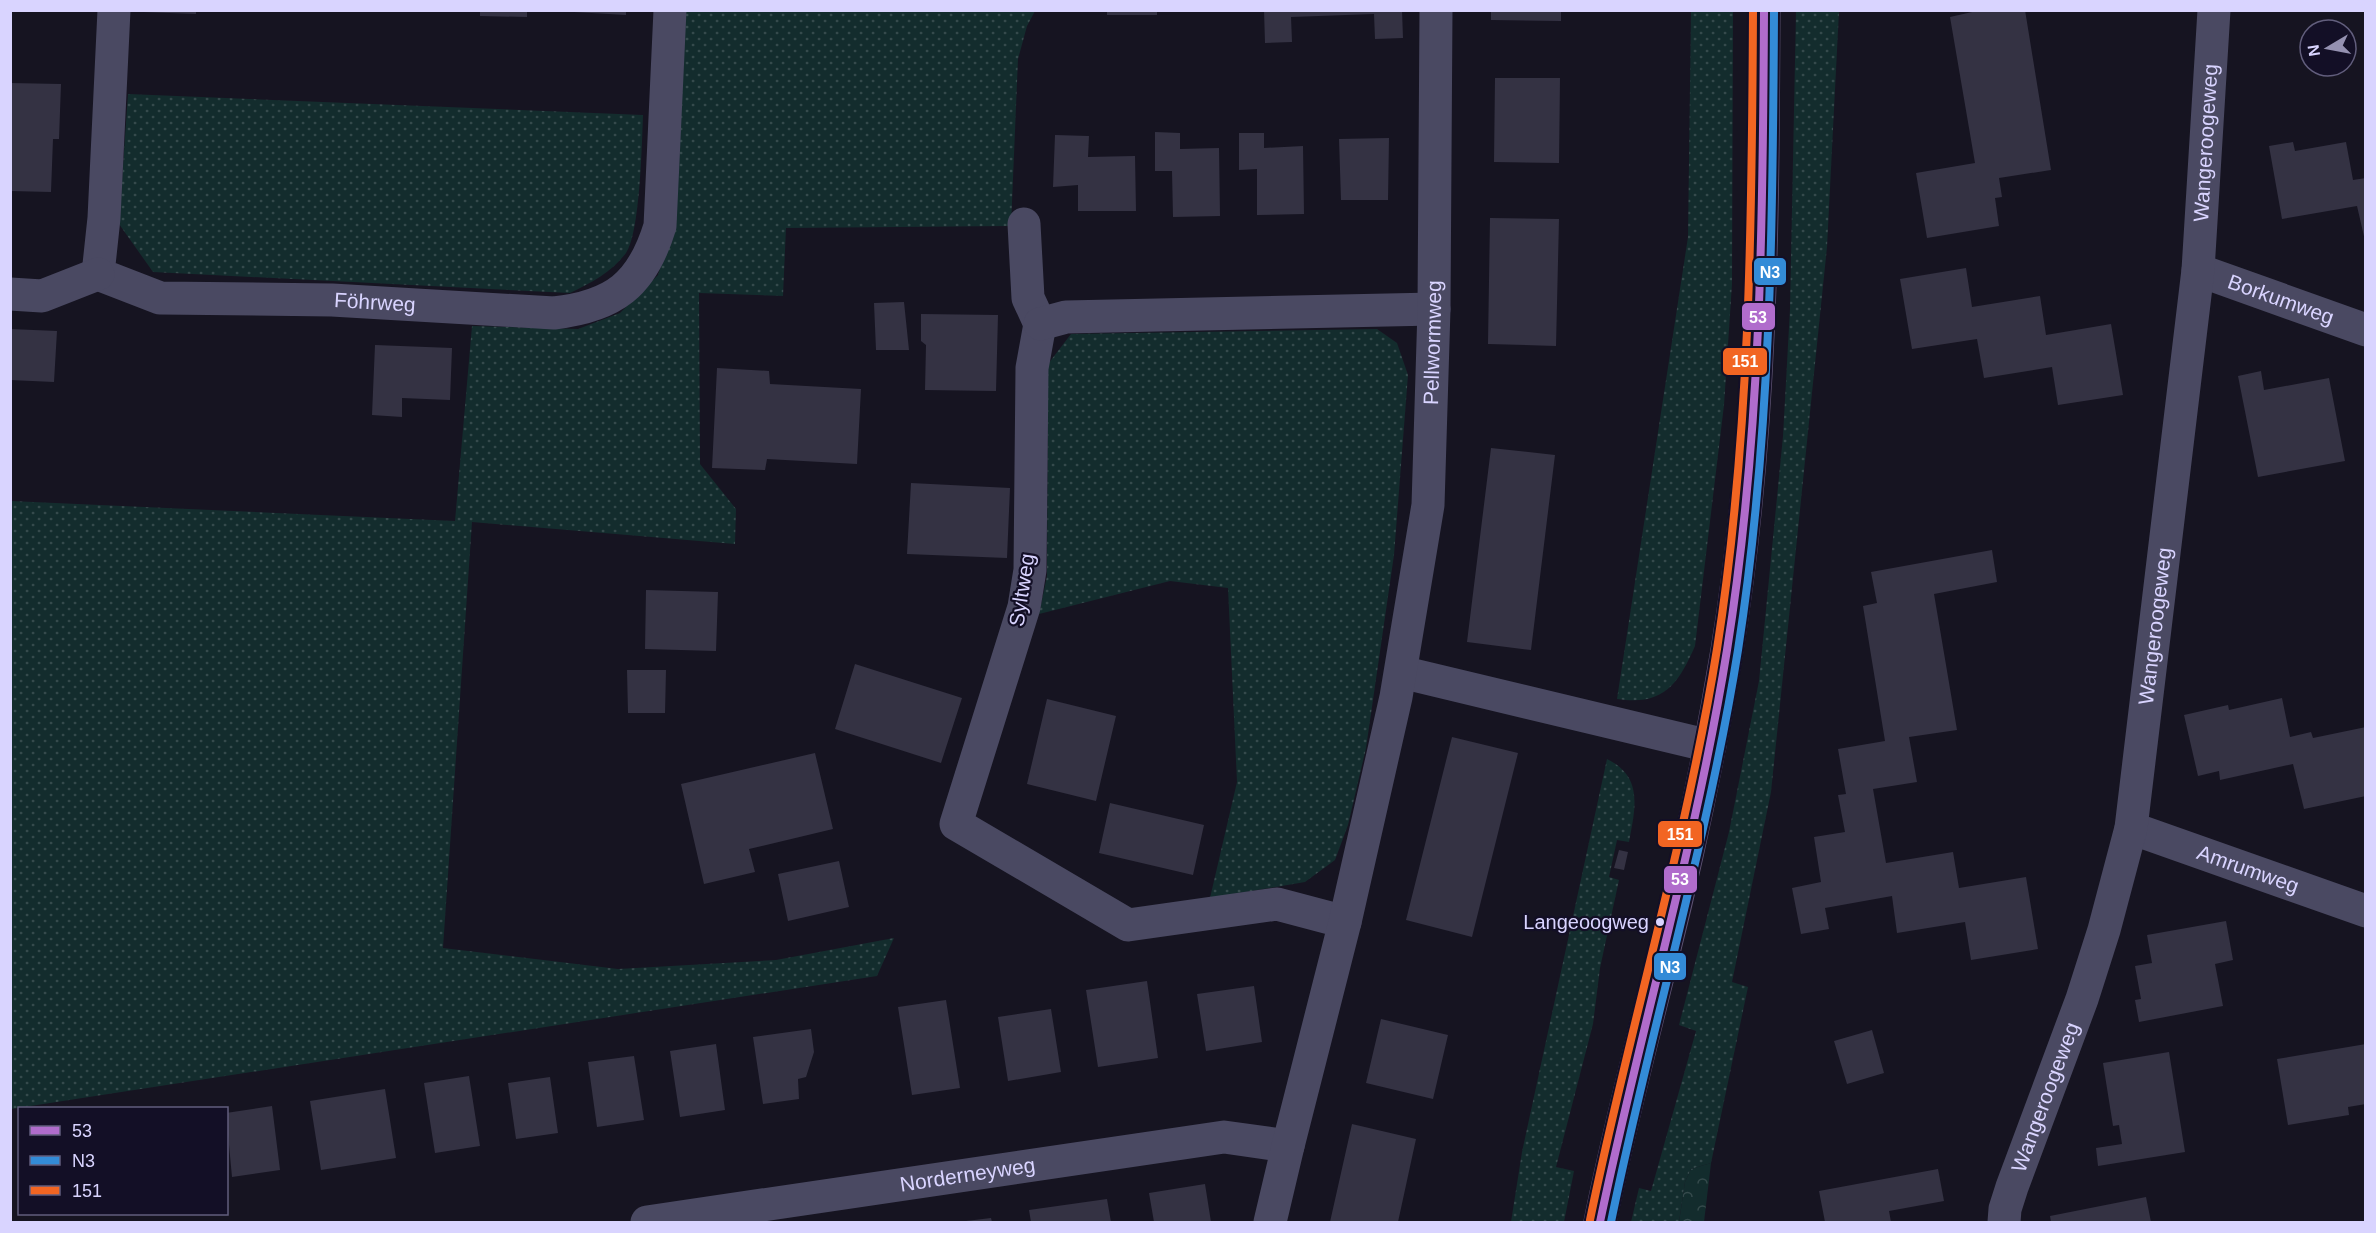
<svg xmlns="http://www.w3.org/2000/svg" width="2376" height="1233" font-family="Helvetica,sans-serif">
<defs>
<pattern id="grass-dots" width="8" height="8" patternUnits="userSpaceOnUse" patternTransform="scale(1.5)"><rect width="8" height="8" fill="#132c2d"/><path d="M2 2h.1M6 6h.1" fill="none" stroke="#354a4c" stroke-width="1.8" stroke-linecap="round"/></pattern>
<pattern id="forest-crowns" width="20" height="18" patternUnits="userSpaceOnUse" patternTransform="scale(1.5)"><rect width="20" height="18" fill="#132c2d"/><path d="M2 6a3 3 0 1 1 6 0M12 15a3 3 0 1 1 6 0" fill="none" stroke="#354a4c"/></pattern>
</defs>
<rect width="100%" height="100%" fill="#161421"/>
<!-- grass -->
<path fill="url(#grass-dots)" d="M 685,11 L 1035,11 L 1027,26 L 1018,59 L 1011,226 L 786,228 L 783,296 L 699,293 L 700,464 L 736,509 L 735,544 L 472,522 L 443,948 L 618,969 L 776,960 L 894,938 L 877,976 L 11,1109 L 11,501 L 455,521 L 472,326 L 578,329 L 620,313 L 658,275 L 675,223 Z
M 1691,11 L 1733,11 L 1732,284 L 1724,405 L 1695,646 C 1678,685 1663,706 1617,699 L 1688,237 Z
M 1796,11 L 1839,11 L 1827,247 L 1771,792 L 1732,982 L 1748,987 L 1711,1163 L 1691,1169 L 1685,1182 L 1679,1222 L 1631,1222 L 1639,1188 L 1651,1191 L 1696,1031 L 1679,1025 L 1729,832 L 1759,681 L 1783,436 L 1790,309 Z
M 128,94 L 643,115 C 642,143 640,234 626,253 C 612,272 591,283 570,293 L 153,272 L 119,224 Z
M 1377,329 L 1397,343 L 1408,375 L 1394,555 L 1366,748 L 1348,825 L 1335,860 L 1305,882 L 1210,898 L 1237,782 L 1228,588 L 1170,581 L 1039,614 L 1047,576 L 1048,364 L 1071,334 Z
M 1607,759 C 1644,777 1635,809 1629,842 L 1617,840 L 1609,877 L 1619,880 L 1600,968 L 1593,1024 L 1556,1167 L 1574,1171 L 1564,1222 L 1511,1222 L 1522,1152 Z"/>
<!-- forest -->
<path fill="url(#forest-crowns)" d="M 1711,1163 L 1704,1222 L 1679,1222 L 1685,1182 L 1691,1169 Z"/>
<!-- building -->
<path fill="#343243" d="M 143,10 L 196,10 L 196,14 L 143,12 Z
M 480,10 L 527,10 L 527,17 L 480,16 Z
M 574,10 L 626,10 L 626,15 L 574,12 Z
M 1107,10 L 1157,10 L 1157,15 L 1107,15 Z
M 1264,10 L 1402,10 L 1403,38 L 1375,39 L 1374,14 L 1291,17 L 1292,42 L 1265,43 Z
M 1491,10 L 1561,10 L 1561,21 L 1491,20 Z
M 1981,10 L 2025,10 L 2051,170 L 1999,178 L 2002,197 L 1995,198 L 1999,226 L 1927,238 L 1916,173 L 1975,163 L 1950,17 Z
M 1495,78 L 1560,78 L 1559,163 L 1494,162 Z
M 10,83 L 61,84 L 59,139 L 53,139 L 51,192 L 10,191 Z
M 1155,132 L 1180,133 L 1180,149 L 1219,148 L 1220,216 L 1173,217 L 1172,171 L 1155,171 Z
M 1239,133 L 1264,133 L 1264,148 L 1303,146 L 1304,214 L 1257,215 L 1257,169 L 1239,170 Z
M 1055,135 L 1089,136 L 1088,157 L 1135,156 L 1136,211 L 1078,211 L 1078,185 L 1053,187 Z
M 1389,138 L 1388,200 L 1341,200 L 1339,139 Z
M 2293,142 L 2295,151 L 2346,142 L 2353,180 L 2366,178 L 2366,245 L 2357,206 L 2282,219 L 2269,146 Z
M 1490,218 L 1559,219 L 1556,346 L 1488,344 Z
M 1966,268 L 1972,307 L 2040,296 L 2046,335 L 2111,324 L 2123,395 L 2058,405 L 2052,367 L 1984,378 L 1977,339 L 1912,349 L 1900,279 Z
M 904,302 L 909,350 L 876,350 L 874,303 Z
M 921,314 L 998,315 L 996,391 L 925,390 L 926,345 L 921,341 Z
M 10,329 L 57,331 L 54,382 L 10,380 Z
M 375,345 L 452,348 L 450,400 L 402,398 L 402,417 L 372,415 Z
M 717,368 L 769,371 L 770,384 L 861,389 L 857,464 L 767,459 L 765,470 L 712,468 Z
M 2261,371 L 2264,390 L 2329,378 L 2345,461 L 2258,477 L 2238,376 Z
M 1491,448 L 1555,455 L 1531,650 L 1467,642 Z
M 911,483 L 1010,488 L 1007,558 L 907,554 Z
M 1992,550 L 1997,582 L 1934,594 L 1957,730 L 1909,737 L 1917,782 L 1873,789 L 1886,863 L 1953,852 L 1959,888 L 2026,877 L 2038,949 L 1971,960 L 1965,922 L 1897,933 L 1892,896 L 1825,908 L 1829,929 L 1801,934 L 1792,888 L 1821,882 L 1814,837 L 1845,832 L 1838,795 L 1846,794 L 1838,749 L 1885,741 L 1863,606 L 1877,603 L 1871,572 Z
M 646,590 L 718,592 L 716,651 L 645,649 Z
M 855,664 L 962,698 L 941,763 L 835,729 Z
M 627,670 L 666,670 L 665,713 L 628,713 Z
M 2282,698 L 2290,737 L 2311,732 L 2313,738 L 2366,727 L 2366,796 L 2304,809 L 2293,764 L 2220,780 L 2219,771 L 2198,776 L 2184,715 L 2228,705 L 2229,710 Z
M 1047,699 L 1116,716 L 1096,801 L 1027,784 Z
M 1452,737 L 1518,753 L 1472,937 L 1406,920 Z
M 815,753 L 833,829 L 749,849 L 755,872 L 704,884 L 681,784 Z
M 1110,803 L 1204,825 L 1193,875 L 1099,853 Z
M 1619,850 L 1628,852 L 1624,870 L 1614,868 Z
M 839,861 L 849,907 L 788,921 L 778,874 Z
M 2226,921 L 2233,960 L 2215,964 L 2223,1006 L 2139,1022 L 2135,1000 L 2141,999 L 2135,966 L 2152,963 L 2147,935 Z
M 1147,981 L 1158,1058 L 1098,1067 L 1086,990 Z
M 1254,986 L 1262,1042 L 1206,1051 L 1197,994 Z
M 946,1000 L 960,1088 L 912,1095 L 898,1007 Z
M 1051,1009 L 1061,1072 L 1008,1081 L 998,1017 Z
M 1381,1019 L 1448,1035 L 1433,1099 L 1366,1083 Z
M 811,1029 L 814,1052 L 806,1077 L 798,1079 L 799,1099 L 763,1104 L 753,1037 Z
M 1872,1030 L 1884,1073 L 1847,1084 L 1834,1041 Z
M 716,1044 L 725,1110 L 680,1117 L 670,1051 Z
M 2366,1044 L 2366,1104 L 2348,1107 L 2349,1115 L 2288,1125 L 2277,1059 Z
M 2169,1052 L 2185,1152 L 2098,1166 L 2096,1148 L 2122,1144 L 2119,1125 L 2113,1126 L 2103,1063 Z
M 634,1056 L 644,1120 L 597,1127 L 588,1062 Z
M 469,1076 L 480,1146 L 435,1153 L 424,1083 Z
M 550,1077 L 558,1133 L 516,1139 L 508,1083 Z
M 385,1089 L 396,1158 L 321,1170 L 310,1101 Z
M 272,1106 L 280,1170 L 232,1177 L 226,1113 Z
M 1352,1124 L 1416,1139 L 1398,1222 L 1330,1222 Z
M 1938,1169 L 1944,1201 L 1889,1211 L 1891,1222 L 1825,1222 L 1819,1191 Z
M 1205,1184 L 1211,1222 L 1154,1222 L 1149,1193 Z
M 2146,1197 L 2151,1222 L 2051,1222 L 2050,1216 Z
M 1107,1199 L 1111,1222 L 1031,1222 L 1029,1210 Z
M 991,1218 L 992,1222 L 966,1222 L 966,1221 Z"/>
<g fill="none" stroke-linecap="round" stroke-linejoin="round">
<!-- minor -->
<g stroke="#4a4962" stroke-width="33">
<path id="s1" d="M 114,10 L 104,218 L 98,274 L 160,298 L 332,300 L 554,313 C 614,306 642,285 660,226 L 670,10"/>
<path d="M 1024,224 L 1028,298 L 1040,324"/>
<path id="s2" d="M 2198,270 L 2366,330"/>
<path d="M 10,294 L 42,296 L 98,274"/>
<path d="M 1040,324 L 1032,368 L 1030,570 L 1024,607 L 956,824 L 1128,925 L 1277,904 L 1345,922"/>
<path d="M 1040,324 L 1066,317 L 1434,309"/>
<path d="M 1401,672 L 1710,746"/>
<path id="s3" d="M 2131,828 L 2366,911"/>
<path id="s4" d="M 647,1222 L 1224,1137 L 1288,1146"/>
<path id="s5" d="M 1270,1222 L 1288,1146 L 1345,922 L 1396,697 L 1428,505 L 1434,309 L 1436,10"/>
<path id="s6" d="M 2004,1222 L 2005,1209 L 2012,1187 L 2082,999 L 2104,930 L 2131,828 L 2198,270 L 2214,10"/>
</g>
<!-- major -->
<path stroke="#5e5373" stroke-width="33" d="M 1600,1222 C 1618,1132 1642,1042 1664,952 C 1689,853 1710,752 1727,650 C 1762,438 1763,225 1764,10"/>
<!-- bus-1 casing -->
<g stroke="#130f26" stroke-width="12">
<path id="bus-1" d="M 1600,1222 C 1640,1031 1696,843 1727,650 C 1761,438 1763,224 1764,10"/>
</g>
<!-- bus-2 casing -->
<g stroke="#130f26" stroke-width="12">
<path id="bus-2" d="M 1611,1222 C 1650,1031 1707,844 1738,650 C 1771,438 1773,225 1774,10"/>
</g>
<!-- bus-3 casing -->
<g stroke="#130f26" stroke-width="12">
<path id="bus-3" d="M 1590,1220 C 1629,1029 1686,842 1717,649 C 1750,438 1752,224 1753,10"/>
</g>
<!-- bus-1 -->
<use href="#bus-1" stroke="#b06ccc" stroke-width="8"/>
<!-- bus-2 -->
<use href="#bus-2" stroke="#338bd7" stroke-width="8"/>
<!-- bus-3 -->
<use href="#bus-3" stroke="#f26522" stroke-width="8"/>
</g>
<!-- markers -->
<circle fill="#d9d4ff" stroke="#130f26" stroke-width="2" cx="1660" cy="922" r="5"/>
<g text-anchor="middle" stroke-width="4.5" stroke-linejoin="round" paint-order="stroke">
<!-- bus labels -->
<g font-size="20" fill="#d9d4ff" stroke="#130f26" text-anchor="end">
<text x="1649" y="929">Langeoogweg</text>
</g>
<!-- street labels -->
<g font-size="21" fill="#d9d4ff" stroke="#130f26">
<text dy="7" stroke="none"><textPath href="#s6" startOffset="1104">Wangeroogeweg</textPath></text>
<text dy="7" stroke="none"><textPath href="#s2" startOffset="88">Borkumweg</textPath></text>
<text dy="7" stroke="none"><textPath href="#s1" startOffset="546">Föhrweg</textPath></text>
<text dy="7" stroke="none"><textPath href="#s5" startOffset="897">Pellwormweg</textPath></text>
<text transform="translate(1022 590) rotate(-81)" y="7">Syltweg</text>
<text dy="7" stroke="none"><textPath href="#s6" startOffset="618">Wangeroogeweg</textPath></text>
<text dy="7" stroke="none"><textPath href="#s3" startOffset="124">Amrumweg</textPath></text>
<text dy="7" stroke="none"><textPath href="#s6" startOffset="132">Wangeroogeweg</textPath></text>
<text dy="7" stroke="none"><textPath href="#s4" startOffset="324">Norderneyweg</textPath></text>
</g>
</g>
<g stroke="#130f26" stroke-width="2">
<rect x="1753" y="257" width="34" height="29" rx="6" fill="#338bd7"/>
<rect x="1741" y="302" width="35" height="29" rx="6" fill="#b06ccc"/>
<rect x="1722" y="347" width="46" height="29" rx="6" fill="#f26522"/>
<rect x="1657" y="820" width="46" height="28" rx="6" fill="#f26522"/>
<rect x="1663" y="865" width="35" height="29" rx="6" fill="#b06ccc"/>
<rect x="1653" y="952" width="34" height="29" rx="6" fill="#338bd7"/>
</g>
<g font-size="16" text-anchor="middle" font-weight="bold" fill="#fff">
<text x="1770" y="278">N3</text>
<text x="1758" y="323">53</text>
<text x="1745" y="367">151</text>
<text x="1680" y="840">151</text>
<text x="1680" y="885">53</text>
<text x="1670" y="973">N3</text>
</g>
<!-- border -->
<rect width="2376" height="1233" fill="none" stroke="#d9d4ff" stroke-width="24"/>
<!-- legend -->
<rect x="18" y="1107" width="210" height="108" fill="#130f26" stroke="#625e7d" stroke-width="1.5"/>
<rect x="30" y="1126" width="30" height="9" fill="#b06ccc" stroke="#625e7d" stroke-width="1.5"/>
<text x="72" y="1137" font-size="18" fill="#d9d4ff">53</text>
<rect x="30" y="1156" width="30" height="9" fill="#338bd7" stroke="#625e7d" stroke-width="1.5"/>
<text x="72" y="1167" font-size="18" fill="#d9d4ff">N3</text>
<rect x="30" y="1186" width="30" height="9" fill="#f26522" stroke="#625e7d" stroke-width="1.5"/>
<text x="72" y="1197" font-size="18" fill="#d9d4ff">151</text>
<!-- north arrow -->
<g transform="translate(2328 48) rotate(260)"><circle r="28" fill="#130f26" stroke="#625e7d" stroke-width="1.5"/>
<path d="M0-4.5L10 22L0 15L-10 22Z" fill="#9591b1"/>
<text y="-9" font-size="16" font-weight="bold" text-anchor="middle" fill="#d9d4ff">N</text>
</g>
</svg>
